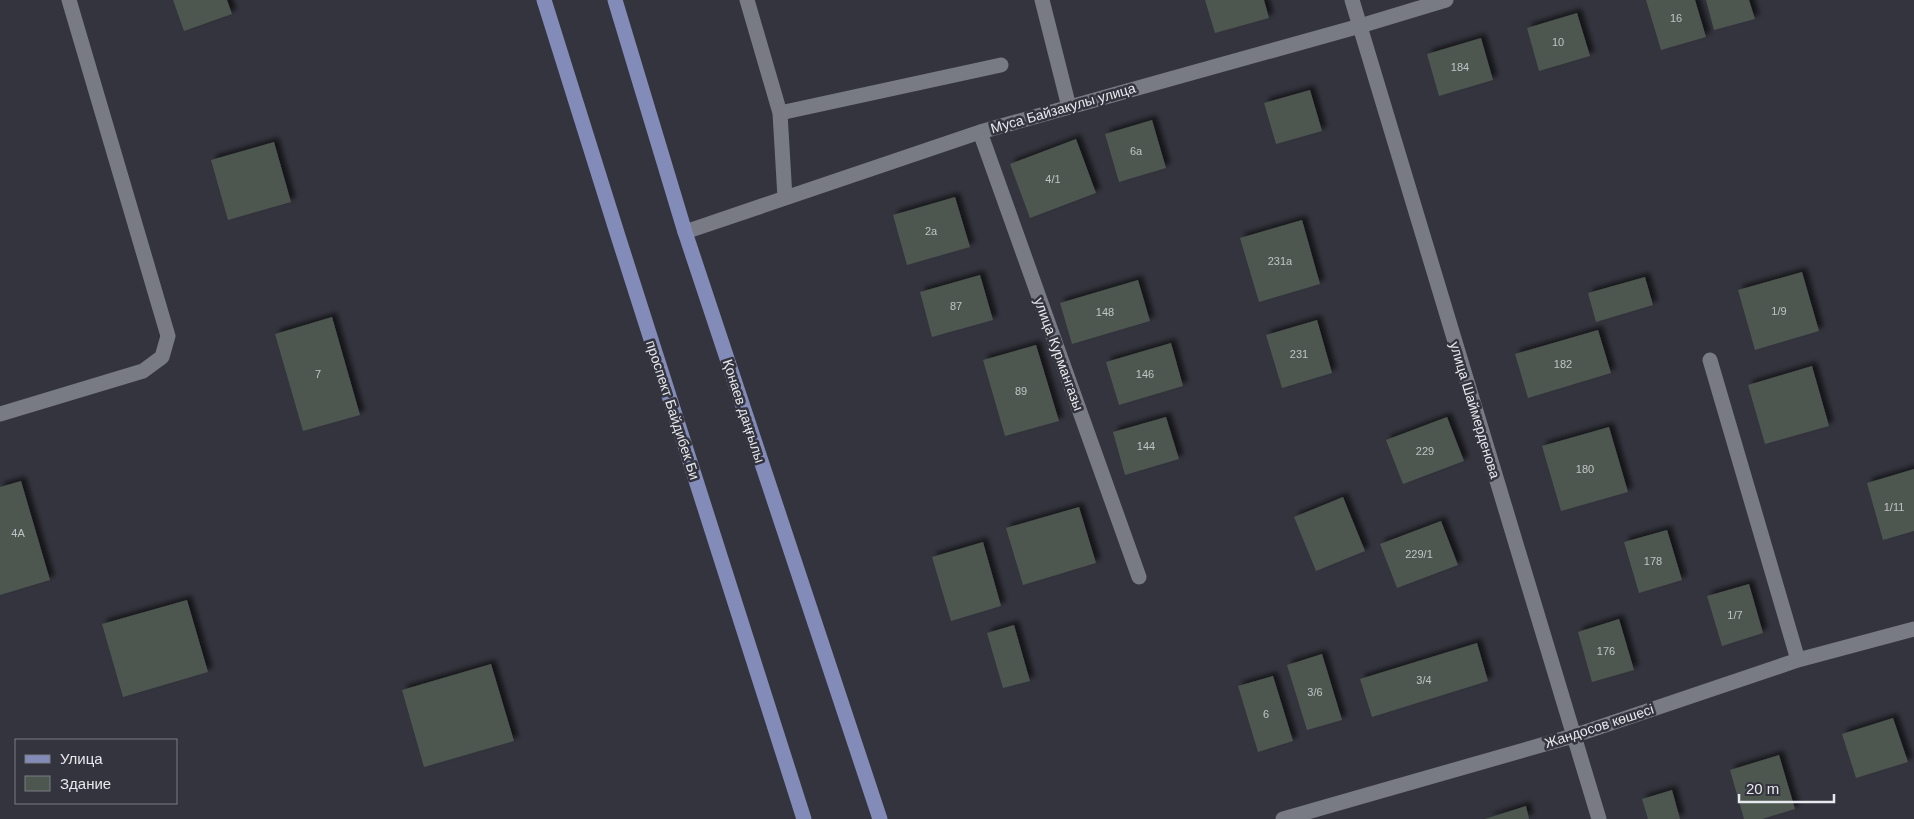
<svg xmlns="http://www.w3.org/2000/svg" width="1914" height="819" font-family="Helvetica,sans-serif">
<defs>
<filter id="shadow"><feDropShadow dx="4.5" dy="-4.5" stdDeviation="2.5" flood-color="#0009"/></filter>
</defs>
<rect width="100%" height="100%" fill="#33343d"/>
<!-- building -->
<path fill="#4d564f" filter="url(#shadow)" d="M 173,0 L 227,0 L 232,14 L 184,31 Z
M 1205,0 L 1264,0 L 1269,18 L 1215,33 Z
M 1646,0 L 1695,0 L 1706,37 L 1661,50 Z
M 1706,0 L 1749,0 L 1755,19 L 1714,30 Z
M 1577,13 L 1590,56 L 1539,71 L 1527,28 Z
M 1481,38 L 1493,80 L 1439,96 L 1427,54 Z
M 1310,90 L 1322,131 L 1276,144 L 1264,103 Z
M 1152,120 L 1166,168 L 1119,182 L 1105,134 Z
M 1076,139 L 1096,193 L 1030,218 L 1010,164 Z
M 274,142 L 291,202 L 228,220 L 211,160 Z
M 955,197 L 970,247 L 907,265 L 893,215 Z
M 1302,220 L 1320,284 L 1259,302 L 1240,238 Z
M 1802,272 L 1819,331 L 1755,350 L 1738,290 Z
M 980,275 L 993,320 L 932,337 L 920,292 Z
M 1645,277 L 1653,305 L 1596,322 L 1588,293 Z
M 1138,280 L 1150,321 L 1072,344 L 1060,303 Z
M 332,317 L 360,415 L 303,431 L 275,334 Z
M 1317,320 L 1332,373 L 1282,388 L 1266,335 Z
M 1598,330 L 1611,373 L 1528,398 L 1515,354 Z
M 1171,343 L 1183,386 L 1119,405 L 1106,362 Z
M 1036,345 L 1059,421 L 1005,436 L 983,360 Z
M 1812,366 L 1829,426 L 1765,444 L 1748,385 Z
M 1166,417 L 1179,459 L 1125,475 L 1113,432 Z
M 1447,417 L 1464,461 L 1403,484 L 1386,440 Z
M 1609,427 L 1628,492 L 1561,511 L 1542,446 Z
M 1914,469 L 1914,531 L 1883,540 L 1867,483 Z
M 21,481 L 50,580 L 0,595 L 0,487 Z
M 1343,497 L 1365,551 L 1316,571 L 1294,517 Z
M 1079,507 L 1096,563 L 1023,585 L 1006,528 Z
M 1441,521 L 1458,565 L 1397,588 L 1380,544 Z
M 1667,530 L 1682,580 L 1639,593 L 1624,542 Z
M 983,542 L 1001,606 L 951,621 L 932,557 Z
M 1749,584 L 1763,633 L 1722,646 L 1707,596 Z
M 187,600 L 208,672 L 123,697 L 102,624 Z
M 1619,619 L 1634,670 L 1592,682 L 1578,632 Z
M 1014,625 L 1030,681 L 1003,688 L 987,633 Z
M 1477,643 L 1488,681 L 1372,717 L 1360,679 Z
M 1322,654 L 1342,720 L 1307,730 L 1287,665 Z
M 491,664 L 514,741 L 424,767 L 402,690 Z
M 1273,676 L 1293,741 L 1258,752 L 1238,686 Z
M 1893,718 L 1908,762 L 1856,778 L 1842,734 Z
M 1779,755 L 1795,809 L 1762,819 L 1744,819 L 1730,770 Z
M 1672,790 L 1680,819 L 1648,819 L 1642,799 Z
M 1526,806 L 1529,819 L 1485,819 Z"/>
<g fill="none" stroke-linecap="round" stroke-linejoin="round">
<!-- minor -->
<path stroke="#787a84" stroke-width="15" d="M 747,0 L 780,113 L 785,198
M 1042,0 L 1069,107
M 1352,0 L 1599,819
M 780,113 L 1001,65
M 980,132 L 1139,577
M 685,232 L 980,132 L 1360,26 L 1446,0
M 1710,360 L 1798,660
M 0,414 L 143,371 L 162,357 L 168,336 L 69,0
M 1283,819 L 1573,736 L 1798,660 L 1914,629"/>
<!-- major -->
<path stroke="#838bb8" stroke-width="15" d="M 544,0 L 618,236 L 804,819
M 615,0 L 685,232 L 880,819"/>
</g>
<g text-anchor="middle" stroke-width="5" stroke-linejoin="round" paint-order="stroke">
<!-- number labels -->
<g font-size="11" fill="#c0c4c6">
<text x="1676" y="22">16</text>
<text x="1558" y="46">10</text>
<text x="1460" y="71">184</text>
<text x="1136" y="155">6а</text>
<text x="1053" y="183">4/1</text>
<text x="931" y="235">2а</text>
<text x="1280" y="265">231а</text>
<text x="956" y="310">87</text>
<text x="1779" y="315">1/9</text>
<text x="1105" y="316">148</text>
<text x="1299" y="358">231</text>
<text x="1563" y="368">182</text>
<text x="318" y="378">7</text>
<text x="1145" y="378">146</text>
<text x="1021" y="395">89</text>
<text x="1146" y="450">144</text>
<text x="1425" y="455">229</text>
<text x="1585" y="473">180</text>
<text x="1894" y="511">1/11</text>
<text x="18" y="537">4А</text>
<text x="1419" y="558">229/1</text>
<text x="1653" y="565">178</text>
<text x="1735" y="619">1/7</text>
<text x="1606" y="655">176</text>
<text x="1424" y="684">3/4</text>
<text x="1315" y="696">3/6</text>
<text x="1266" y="718">6</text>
</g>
<!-- street labels -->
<g font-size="14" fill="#e7e9ee" stroke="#33343d">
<text transform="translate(1063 108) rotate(-16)" y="5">Муса Байзакулы улица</text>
<text transform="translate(1059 354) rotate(70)" y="5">улица Курмангазы</text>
<text transform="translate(673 410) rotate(72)" y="5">проспект Байдибек Би</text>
<text transform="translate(1475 410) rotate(73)" y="5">улица Шаймерденова</text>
<text transform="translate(744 411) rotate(72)" y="5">Қонаев даңғылы</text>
<text transform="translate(1599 726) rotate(-18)" y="5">Жандосов көшесі</text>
</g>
</g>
<!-- legend -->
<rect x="15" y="739" width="162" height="65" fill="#33343d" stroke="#7b7c84"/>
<rect x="25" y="755" width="25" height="8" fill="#838bb8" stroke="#7b7c84"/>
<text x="60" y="764" font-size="15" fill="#e7e9ee">Улица</text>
<rect x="25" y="776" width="25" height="15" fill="#4d564f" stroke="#7b7c84"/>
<text x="60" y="789" font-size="15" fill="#e7e9ee">Здание</text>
<!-- scale -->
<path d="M1739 794v8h95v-8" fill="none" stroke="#e7e9ee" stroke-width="2.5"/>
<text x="1746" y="794" font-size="15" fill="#e7e9ee" stroke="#33343d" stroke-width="4" paint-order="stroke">20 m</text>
</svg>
